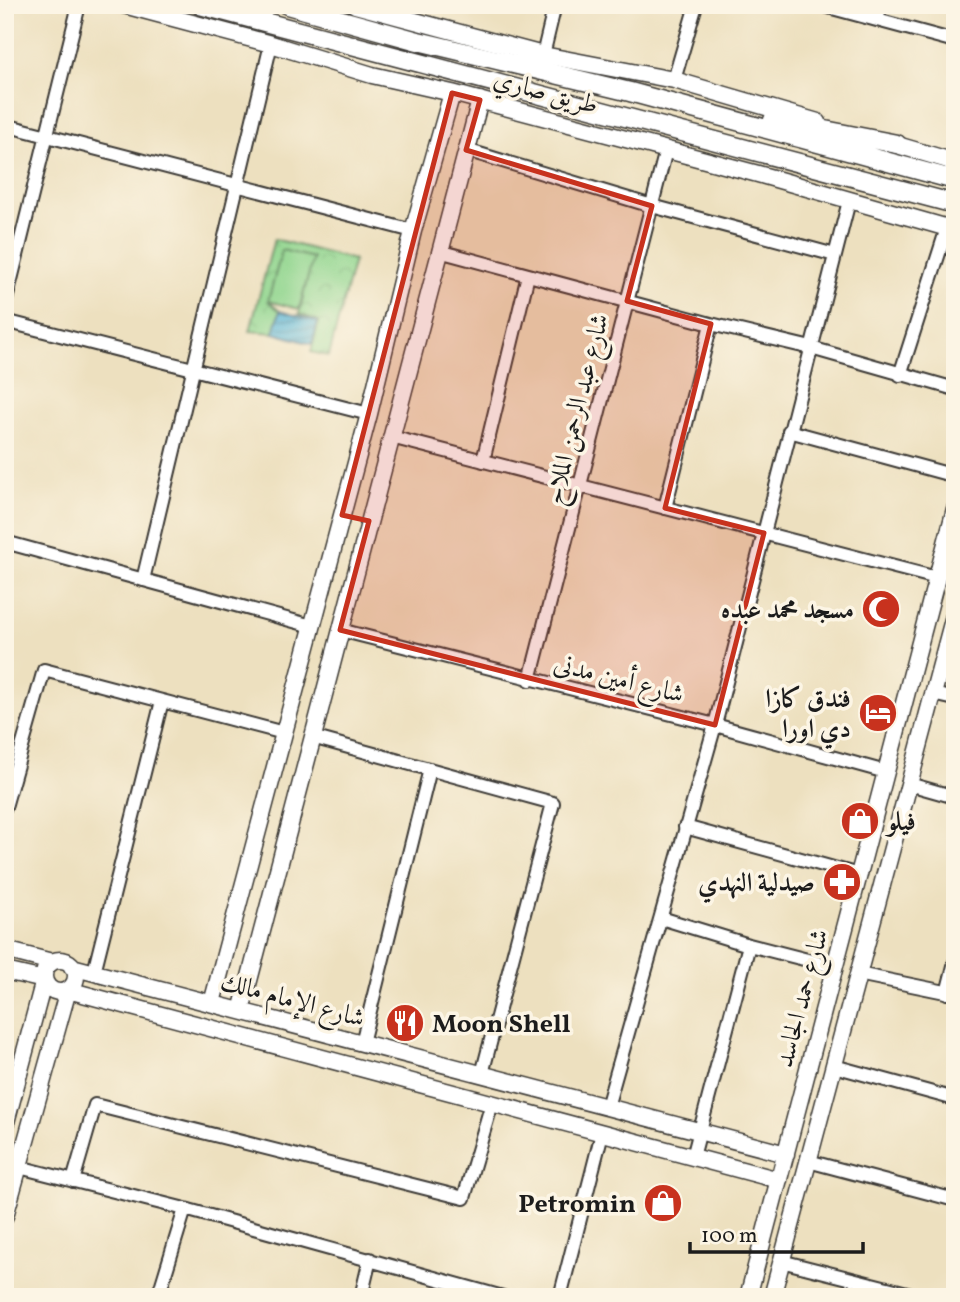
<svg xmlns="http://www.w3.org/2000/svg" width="960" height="1302" font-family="Vollkorn,Amiri,serif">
<defs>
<pattern id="park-crowns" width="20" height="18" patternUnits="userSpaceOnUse" patternTransform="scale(1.75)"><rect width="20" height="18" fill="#91d68f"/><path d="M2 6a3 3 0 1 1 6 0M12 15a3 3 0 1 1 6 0" fill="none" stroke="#7cb77b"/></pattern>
<pattern id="water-rules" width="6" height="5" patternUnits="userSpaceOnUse" patternTransform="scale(1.75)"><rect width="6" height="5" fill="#59b5d7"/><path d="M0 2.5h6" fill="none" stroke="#4992ae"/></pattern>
</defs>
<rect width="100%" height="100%" fill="#fcf5e5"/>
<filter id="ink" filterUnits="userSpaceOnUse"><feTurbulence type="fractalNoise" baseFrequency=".0143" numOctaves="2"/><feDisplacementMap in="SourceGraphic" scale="14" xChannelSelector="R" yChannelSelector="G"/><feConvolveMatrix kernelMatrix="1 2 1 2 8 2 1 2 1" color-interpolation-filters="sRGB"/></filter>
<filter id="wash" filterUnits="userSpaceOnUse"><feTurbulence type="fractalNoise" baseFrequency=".00686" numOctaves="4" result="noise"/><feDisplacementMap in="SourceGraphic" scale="28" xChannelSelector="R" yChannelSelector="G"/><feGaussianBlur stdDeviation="1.57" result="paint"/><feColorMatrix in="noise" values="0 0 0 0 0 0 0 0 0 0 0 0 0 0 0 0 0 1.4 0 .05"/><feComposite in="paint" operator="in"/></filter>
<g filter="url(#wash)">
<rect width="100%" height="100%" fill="#ede0bf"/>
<!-- park -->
<path fill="url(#park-crowns)" stroke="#567956" stroke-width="2" d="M 274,239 L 354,260 L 329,356 L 311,352 L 319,321 L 299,314 L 312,258 L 268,301 L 280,311 L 274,333 L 250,331 Z"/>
<!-- pitch -->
<path fill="#91d68f" stroke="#567956" stroke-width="2" d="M 282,250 L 313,258 L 299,309 L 268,301 Z"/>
<!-- water -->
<path fill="url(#water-rules)" stroke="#3a687a" stroke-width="2" d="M 280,311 L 318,322 L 312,344 L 274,333 Z"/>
</g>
<g filter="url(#ink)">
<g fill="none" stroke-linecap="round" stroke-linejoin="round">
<!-- street casing -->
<g stroke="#3b3934" stroke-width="16">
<path id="street" d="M 821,5 L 955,41
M 877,20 L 881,5
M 543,55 L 555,5
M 674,80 L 696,5
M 5,125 L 413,231
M 466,150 L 652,206 L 835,255
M 439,251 L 711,324 L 811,348 L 955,389
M 5,304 L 79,5
M 5,321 L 369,414
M 900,375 L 947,228
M 789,431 L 955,476
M 391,437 L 937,578
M 483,461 L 528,275
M 665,508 L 711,324
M 5,542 L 312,626
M 143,580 L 271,44
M 340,630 L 715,725 L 886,772
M 530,680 L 666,150
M 933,694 L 955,699
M 312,737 L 553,803 L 482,1074
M 909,784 L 955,797
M 5,807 L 44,670 L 284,733
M 685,827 L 859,875
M 661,918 L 749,945 L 835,967
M 94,972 L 162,701
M 858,974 L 955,994
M 947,993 L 955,962
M 362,1043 L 430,769
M 834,1066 L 955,1099
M 607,1107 L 715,725 L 849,201
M 693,1157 L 749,945
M 808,1161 L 955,1200
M 19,1167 L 185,1209 L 503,1297
M 73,1181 L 95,1105 L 464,1198 L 492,1103
M 781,1261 L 923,1297
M 158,1297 L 185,1209
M 361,1297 L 370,1259
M 560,1297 L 602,1133"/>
</g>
<!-- secondary casing -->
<g stroke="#3b3934" stroke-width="19">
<path id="secondary" d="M 124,5 L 271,44 L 372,75 L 452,93 L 758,174 L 955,230
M 355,5 L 543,55 L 674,80 L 818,122
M 887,142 L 955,162
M 5,950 L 52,962
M44 976a16 16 0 1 1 32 0a16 16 0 1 1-32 0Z
M 72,967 L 786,1154
M 5,971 L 44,980 L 5,1126
M 212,1003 L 369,414 L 413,231 L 452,93
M 241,1011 L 480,100
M 5,1216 L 68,990 L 779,1180
M 748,1297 L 955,509
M 772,1297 L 955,612"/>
</g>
<!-- primary casing -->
<g stroke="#3b3934" stroke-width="21">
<path id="primary" d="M 200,5 L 955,204
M 287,5 L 418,41 L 630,92 L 955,180
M 773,120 L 897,144"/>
</g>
<!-- street -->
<use href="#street" stroke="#fff" stroke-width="12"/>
<!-- secondary -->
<use href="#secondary" stroke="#fff" stroke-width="16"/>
<!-- primary -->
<use href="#primary" stroke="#fff" stroke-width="18"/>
</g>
</g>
<!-- marked area -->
<path fill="#c8321e" fill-opacity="0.2" stroke="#c8321e" stroke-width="5" stroke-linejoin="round" d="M 452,93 L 480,100 L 466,150 L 652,206 L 627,301 L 711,324 L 665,508 L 764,533 L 715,725 L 340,630 L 369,521 L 342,515 Z"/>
<!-- icons -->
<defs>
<g id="mosque-disc" transform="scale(2.0125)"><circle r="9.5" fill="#c8321e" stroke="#fcf5e5"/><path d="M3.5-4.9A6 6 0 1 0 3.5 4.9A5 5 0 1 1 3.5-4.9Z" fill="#fff"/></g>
<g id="hotel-disc" transform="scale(2.0125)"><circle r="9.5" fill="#c8321e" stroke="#fcf5e5"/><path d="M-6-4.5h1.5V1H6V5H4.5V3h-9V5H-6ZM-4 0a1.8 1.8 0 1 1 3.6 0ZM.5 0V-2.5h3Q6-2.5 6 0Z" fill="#fff"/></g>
<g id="shop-disc" transform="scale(2.0125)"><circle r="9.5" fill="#c8321e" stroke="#fcf5e5"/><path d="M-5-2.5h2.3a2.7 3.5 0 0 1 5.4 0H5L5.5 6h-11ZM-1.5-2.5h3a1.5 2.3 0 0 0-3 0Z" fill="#fff"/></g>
<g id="pharmacy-disc" transform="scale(2.0125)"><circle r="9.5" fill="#c8321e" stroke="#fcf5e5"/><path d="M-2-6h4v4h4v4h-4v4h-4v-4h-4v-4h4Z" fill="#fff"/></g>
<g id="restaurant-disc" transform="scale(2.0125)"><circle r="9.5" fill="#c8321e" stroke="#fcf5e5"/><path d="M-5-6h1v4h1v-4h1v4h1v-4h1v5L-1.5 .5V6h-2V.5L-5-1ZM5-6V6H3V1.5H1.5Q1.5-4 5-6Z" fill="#fff"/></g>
</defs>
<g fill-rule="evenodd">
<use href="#mosque-disc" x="881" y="609"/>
<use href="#hotel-disc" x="878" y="713"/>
<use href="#shop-disc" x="860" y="821"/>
<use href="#pharmacy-disc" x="842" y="882"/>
<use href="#restaurant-disc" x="405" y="1023"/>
<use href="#shop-disc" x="663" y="1203"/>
</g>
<g text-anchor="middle" stroke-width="7" stroke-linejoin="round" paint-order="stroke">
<!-- street labels -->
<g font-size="26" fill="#1c1c1c" stroke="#fcf5e5">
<text transform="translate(546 91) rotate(15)" y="9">طريق صاري</text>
<text transform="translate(576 409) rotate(-76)" y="9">شارع عبد الرحمن الملاح</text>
<text transform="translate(619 678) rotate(14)" y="9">شارع أمين مدنى</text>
<text transform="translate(801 998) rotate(-75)" y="9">شارع حمد الجاسد</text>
<text transform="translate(293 999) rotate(15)" y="9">شارع الإمام مالك</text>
</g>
<!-- poi labels -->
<g font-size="26" font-weight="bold" fill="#1c1c1c" stroke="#fcf5e5" text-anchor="end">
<text x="854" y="618">مسجد محمد عبده</text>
<text x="851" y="707">فندق كازا<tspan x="851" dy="30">دي اورا</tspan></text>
<text x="887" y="830" text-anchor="start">فيلو</text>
<text x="815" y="891">صيدلية النهدي</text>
<text x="432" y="1032" text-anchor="start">Moon Shell</text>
<text x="636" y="1212">Petromin</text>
</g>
</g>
<!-- margin -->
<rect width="960" height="1302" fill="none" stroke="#fcf5e5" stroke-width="28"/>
<!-- scale -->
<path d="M690 1242v10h173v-10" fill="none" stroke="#1c1c1c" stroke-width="3.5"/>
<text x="701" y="1242" font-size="21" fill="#1c1c1c" stroke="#fcf5e5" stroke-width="5" paint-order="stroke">100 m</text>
</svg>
